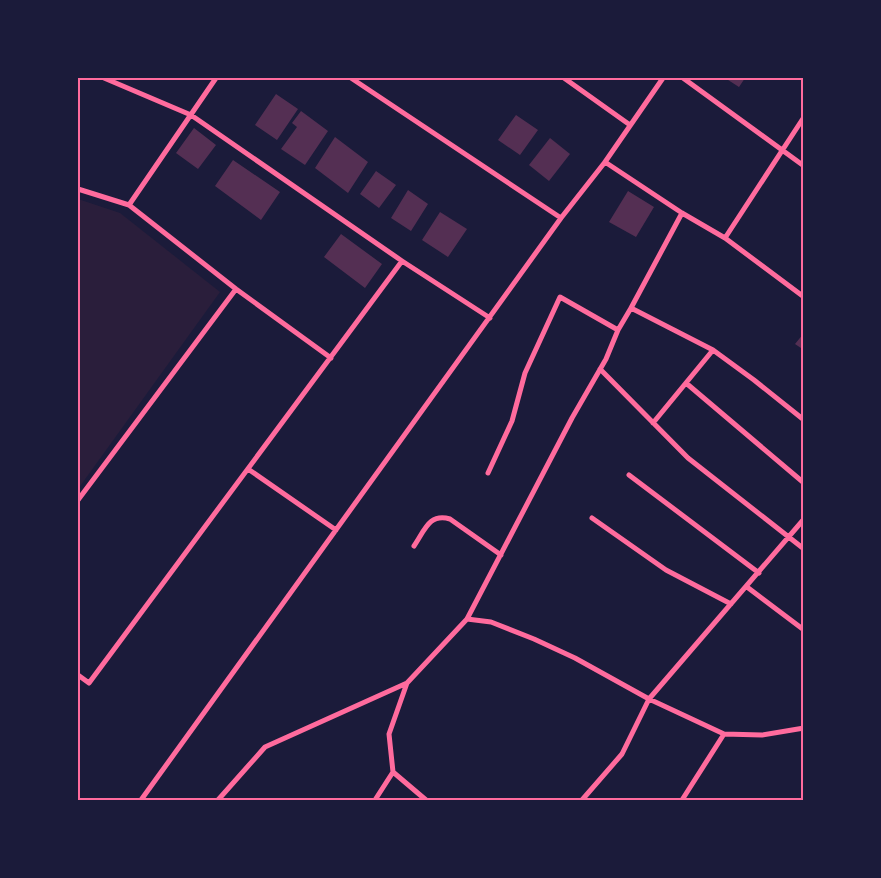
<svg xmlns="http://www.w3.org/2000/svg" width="881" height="878" font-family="Literata,serif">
<rect width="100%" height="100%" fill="#1b1b3a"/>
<!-- green -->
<path fill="#2a1e3b" d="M 78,199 L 120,213 L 220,292 L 78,489 Z"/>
<!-- building -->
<path fill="#542f53" d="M 725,78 L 745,78 L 739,87 Z
M 276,94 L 298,109 L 277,140 L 255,125 Z
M 301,111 L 328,131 L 305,165 L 281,149 L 297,127 L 292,123 Z
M 516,115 L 538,130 L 520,155 L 498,140 Z
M 194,128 L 216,145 L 198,169 L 176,153 Z
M 335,137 L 368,162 L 348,193 L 315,168 Z
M 550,138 L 570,154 L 549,181 L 529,165 Z
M 233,160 L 280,192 L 261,220 L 215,186 Z
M 376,171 L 396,185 L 379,208 L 360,194 Z
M 408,190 L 428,204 L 411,231 L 391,218 Z
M 628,191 L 654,207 L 636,237 L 609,222 Z
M 440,212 L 467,229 L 448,257 L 422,240 Z
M 341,234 L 382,264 L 365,288 L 324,257 Z
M 804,333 L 804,350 L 795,344 Z"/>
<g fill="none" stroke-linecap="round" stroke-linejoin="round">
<!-- minor -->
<path stroke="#ff6b9d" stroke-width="5" d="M 104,78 L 191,115 L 402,261 L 490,318
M 351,78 L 561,218
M 564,78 L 630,125
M 683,78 L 804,166
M 605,162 L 682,213 L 725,238 L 804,297
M 78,189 L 129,205 L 236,289 L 331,358
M 129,205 L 216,78
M 682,213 L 631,308 L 713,350 L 754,380 L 804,420
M 725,238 L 804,117
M 600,369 L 688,458 L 804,549
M 686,383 L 804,483
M 653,423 L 713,350
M 248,469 L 336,530
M 488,473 L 512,421 L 525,373 L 560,297 L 618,330
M 629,475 L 759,573
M 78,500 L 236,289
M 592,518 L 666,570 L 731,604
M 414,546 C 425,530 429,513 450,519 L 501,555
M 747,587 L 804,630
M 467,619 L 572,418 L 606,359 L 618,330 L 631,308
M 78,675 L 89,683 L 402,261
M 407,683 L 389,734 L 393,772 L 426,800
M 141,800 L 561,218 L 605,162 L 663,78
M 218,800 L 265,747 L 407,683 L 467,619 L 491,622 L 534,639 L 575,658 L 649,699 L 724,734 L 762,735 L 804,728
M 375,800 L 393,772
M 582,800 L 622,754 L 649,699 L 804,519
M 682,800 L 724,734"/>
</g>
<!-- border -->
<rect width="881" height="878" fill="none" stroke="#1b1b3a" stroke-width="158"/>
<rect x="79" y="79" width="723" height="720" fill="none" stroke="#ff6b9d" stroke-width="2"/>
</svg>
